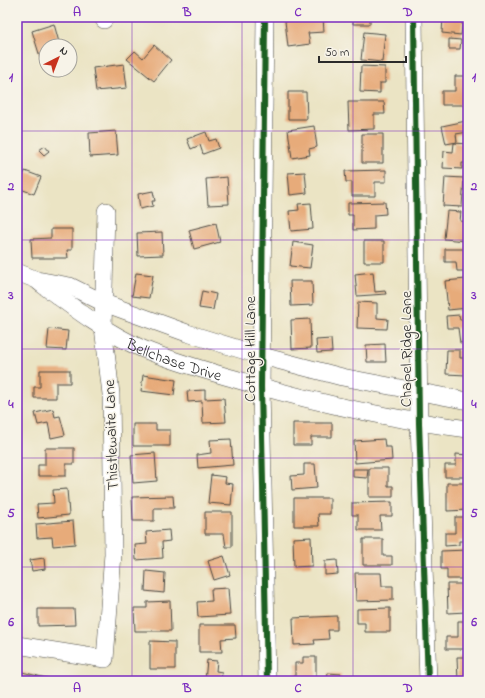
<svg xmlns="http://www.w3.org/2000/svg" width="485" height="698" font-family="'Indie Flower',sans-serif">
<rect width="100%" height="100%" fill="#f7f3e8"/>
<filter id="ink" filterUnits="userSpaceOnUse"><feTurbulence type="fractalNoise" baseFrequency=".025" numOctaves="2"/><feDisplacementMap in="SourceGraphic" scale="8" xChannelSelector="R" yChannelSelector="G"/><feConvolveMatrix kernelMatrix="1 2 1 2 8 2 1 2 1" color-interpolation-filters="sRGB"/></filter>
<filter id="wash" filterUnits="userSpaceOnUse"><feTurbulence type="fractalNoise" baseFrequency=".012" numOctaves="4" result="noise"/><feDisplacementMap in="SourceGraphic" scale="16" xChannelSelector="R" yChannelSelector="G"/><feGaussianBlur stdDeviation="0.9" result="paint"/><feColorMatrix in="noise" values="0 0 0 0 0 0 0 0 0 0 0 0 0 0 0 0 0 1.4 0 .05"/><feComposite in="paint" operator="in"/></filter>
<g filter="url(#wash)">
<rect width="100%" height="100%" fill="#ebe4c4"/>
<g id="blocks">
<!-- building -->
<path fill="#e7ab7a" d="M 323,17 L 324,32 L 308,33 L 310,44 L 288,47 L 285,21 Z
M 353,17 L 370,17 L 370,24 L 353,24 Z
M 443,17 L 463,17 L 461,35 L 442,33 Z
M 54,24 L 60,46 L 46,46 L 46,59 L 41,60 L 32,31 Z
M 364,32 L 385,34 L 382,62 L 361,60 Z
M 449,39 L 461,40 L 460,49 L 449,49 Z
M 154,45 L 171,60 L 154,81 L 127,59 L 135,51 L 143,58 Z
M 124,64 L 127,88 L 96,91 L 93,68 Z
M 361,66 L 385,67 L 385,83 L 380,83 L 380,93 L 360,92 Z
M 455,76 L 468,76 L 468,105 L 442,105 L 442,91 L 455,91 Z
M 288,92 L 306,92 L 307,119 L 288,119 Z
M 348,102 L 384,102 L 385,114 L 374,114 L 374,129 L 349,130 Z
M 466,121 L 468,132 L 456,134 L 457,142 L 446,144 L 442,126 Z
M 314,126 L 317,147 L 309,149 L 310,155 L 292,158 L 288,130 Z
M 116,131 L 118,155 L 90,157 L 89,133 Z
M 206,132 L 209,141 L 216,139 L 219,148 L 203,154 L 200,145 L 191,149 L 187,139 Z
M 362,134 L 383,134 L 383,163 L 362,163 Z
M 454,143 L 468,144 L 468,163 L 462,163 L 462,169 L 443,168 L 444,151 L 453,152 Z
M 45,146 L 49,151 L 44,155 L 39,150 Z
M 386,170 L 386,182 L 375,182 L 375,196 L 352,196 L 352,182 L 346,182 L 345,171 Z
M 25,171 L 41,177 L 34,194 L 18,188 Z
M 305,172 L 307,193 L 290,195 L 288,173 Z
M 227,177 L 229,204 L 208,205 L 206,179 Z
M 445,177 L 464,178 L 462,207 L 443,206 Z
M 153,191 L 155,201 L 152,201 L 153,206 L 140,209 L 138,194 Z
M 385,202 L 386,214 L 374,215 L 374,229 L 353,230 L 353,215 L 348,215 L 348,203 Z
M 311,203 L 313,229 L 291,231 L 289,211 L 299,210 L 298,204 Z
M 447,211 L 461,212 L 460,221 L 468,222 L 466,241 L 444,239 Z
M 216,223 L 220,242 L 194,249 L 189,230 Z
M 51,229 L 72,229 L 72,250 L 67,250 L 68,258 L 32,258 L 31,239 L 51,238 Z
M 162,232 L 163,255 L 138,256 L 137,233 Z
M 364,241 L 384,241 L 384,262 L 364,262 Z
M 293,242 L 313,245 L 310,268 L 290,266 Z
M 445,249 L 468,249 L 468,271 L 457,271 L 456,262 L 445,262 Z
M 373,272 L 375,292 L 385,291 L 386,294 L 357,296 L 355,274 Z
M 136,273 L 153,275 L 149,298 L 132,296 Z
M 466,279 L 468,308 L 448,310 L 445,281 Z
M 290,281 L 312,281 L 313,305 L 291,306 Z
M 202,291 L 216,294 L 213,310 L 199,308 Z
M 358,302 L 377,303 L 377,318 L 388,319 L 387,329 L 357,328 Z
M 459,315 L 460,320 L 468,319 L 468,342 L 460,343 L 458,328 L 447,328 L 446,316 Z
M 310,319 L 311,348 L 292,349 L 291,320 Z
M 49,329 L 68,331 L 66,350 L 47,349 Z
M 331,339 L 332,352 L 317,353 L 316,340 Z
M 385,344 L 386,362 L 367,362 L 366,345 Z
M 447,350 L 460,350 L 460,358 L 466,358 L 466,375 L 446,374 Z
M 40,370 L 70,370 L 70,383 L 56,383 L 56,398 L 34,398 L 34,387 L 40,387 Z
M 143,375 L 176,380 L 174,395 L 141,391 Z
M 205,390 L 205,399 L 224,398 L 226,422 L 203,423 L 202,401 L 188,402 L 187,391 Z
M 53,409 L 55,417 L 60,416 L 65,435 L 51,438 L 48,423 L 38,425 L 35,413 Z
M 293,423 L 332,423 L 332,437 L 311,437 L 311,445 L 293,445 Z
M 133,424 L 156,424 L 156,430 L 170,430 L 170,446 L 133,446 Z
M 231,439 L 233,465 L 198,468 L 197,455 L 211,453 L 210,440 Z
M 384,439 L 385,447 L 391,447 L 392,460 L 355,463 L 354,441 Z
M 45,448 L 74,448 L 74,464 L 66,464 L 66,476 L 38,476 L 38,465 L 45,465 Z
M 155,453 L 157,481 L 133,483 L 131,455 Z
M 456,454 L 468,455 L 468,477 L 445,477 L 445,465 L 456,465 Z
M 304,464 L 315,464 L 317,488 L 292,490 L 291,476 L 304,475 Z
M 369,468 L 388,468 L 388,486 L 393,486 L 393,497 L 369,497 Z
M 353,469 L 368,469 L 367,478 L 353,477 Z
M 211,475 L 226,477 L 225,483 L 233,484 L 231,505 L 208,503 Z
M 447,483 L 468,483 L 468,510 L 447,511 Z
M 67,489 L 69,515 L 38,518 L 37,504 L 54,503 L 53,490 Z
M 173,496 L 174,508 L 154,508 L 154,521 L 133,521 L 132,497 Z
M 294,498 L 330,498 L 330,514 L 318,514 L 319,526 L 294,526 Z
M 392,502 L 392,516 L 380,516 L 381,530 L 358,530 L 358,515 L 352,515 L 352,503 Z
M 205,512 L 232,512 L 232,547 L 226,547 L 224,534 L 205,534 Z
M 455,517 L 468,517 L 468,541 L 459,541 L 459,545 L 445,546 L 445,533 L 455,533 Z
M 73,521 L 75,544 L 53,546 L 52,537 L 37,538 L 36,524 Z
M 169,530 L 170,541 L 162,542 L 163,558 L 136,560 L 135,545 L 147,544 L 146,532 Z
M 311,537 L 312,566 L 294,567 L 293,538 Z
M 363,539 L 383,539 L 383,556 L 392,556 L 392,565 L 363,565 Z
M 468,550 L 468,579 L 447,579 L 447,569 L 441,569 L 441,551 Z
M 224,556 L 230,575 L 214,580 L 208,561 Z
M 44,558 L 45,569 L 32,571 L 30,560 Z
M 337,560 L 338,574 L 325,575 L 325,561 Z
M 146,571 L 165,573 L 164,593 L 145,591 Z
M 355,573 L 381,573 L 382,586 L 393,586 L 393,600 L 356,601 Z
M 447,584 L 465,584 L 466,612 L 448,613 Z
M 228,588 L 230,615 L 198,617 L 197,602 L 212,601 L 211,589 Z
M 170,601 L 171,631 L 135,631 L 134,608 L 147,608 L 147,602 Z
M 390,608 L 390,632 L 365,632 L 365,623 L 357,623 L 357,609 Z
M 38,609 L 74,609 L 75,625 L 38,626 Z
M 337,616 L 337,630 L 328,630 L 329,639 L 314,640 L 315,644 L 294,645 L 293,618 Z
M 458,621 L 468,621 L 468,649 L 446,649 L 446,637 L 458,637 Z
M 199,625 L 235,625 L 236,638 L 221,639 L 222,652 L 199,652 Z
M 150,641 L 175,642 L 175,669 L 150,669 Z
M 303,657 L 316,657 L 316,681 L 295,681 L 295,663 L 303,663 Z
M 457,657 L 468,657 L 468,681 L 458,681 Z
M 207,660 L 217,661 L 216,671 L 222,672 L 221,681 L 205,681 Z
M 22,672 L 50,679 L 49,681 L 20,681 Z
M 328,673 L 341,674 L 341,681 L 327,681 Z
M 366,678 L 368,681 L 358,681 Z"/>
</g>
</g>
<g filter="url(#ink)">
<use href="#blocks" fill-opacity="0" stroke="#484742" stroke-width="1"/>
<g fill="none" stroke-linecap="round" stroke-linejoin="round">
<!-- minor casing -->
<g stroke="#484742" stroke-width="18">
<g id="minor">
<path d="M 104,17 L 104,20"/>
<path d="M 265,17 L 261,387 L 267,681"/>
<path d="M 414,17 L 419,423 L 428,681"/>
<path d="M 17,272 L 37,280 L 70,286 L 104,303 L 187,333 L 262,356 L 342,377 L 468,401"/>
<path id="s1" d="M 39,282 C 71,306 106,333 143,349 C 172,361 204,370 235,379 C 312,402 389,419 468,429"/>
<path d="M 17,645 L 105,659 L 113,554 L 111,394 L 103,327 L 106,211"/>
</g>
</g>
<!-- minor -->
<use href="#minor" stroke="#fff" stroke-width="17"/>
<!-- cycleway casing -->
<g stroke="#f7f3e8" stroke-width="8">
<path id="cycleway" d="M 265,17 L 261,387 L 267,681
M 414,17 L 419,423 L 428,681"/>
</g>
<!-- cycleway -->
<use href="#cycleway" stroke="#1b5e20" stroke-width="6"/>
</g>
</g>
<!-- grid -->
<path fill="none" stroke="#7b2cbf" stroke-width="1" stroke-opacity="0.55" d="M 132,17 L 132,681M 242,17 L 242,681M 353,17 L 353,681M 17,131 L 468,131M 17,240 L 468,240M 17,349 L 468,349M 17,458 L 468,458M 17,567 L 468,567"/>
<g text-anchor="middle" stroke-width="3" stroke-linejoin="round" paint-order="stroke">
<!-- street labels -->
<g font-size="16" fill="#2b2b2b" stroke="#f7f3e8">
<text transform="translate(249 349) rotate(-90)" y="6">Cottage Hill Lane</text>
<text transform="translate(405 349) rotate(-90)" y="6">Chapel Ridge Lane</text>
<text dy="6" stroke="none"><textPath href="#s1" startOffset="157">Bellchase Drive</textPath></text>
<text transform="translate(110 435) rotate(-92)" y="6">Thistlewaite Lane</text>
</g>
</g>
<!-- margin -->
<rect width="485" height="698" fill="none" stroke="#f7f3e8" stroke-width="44"/>
<!-- north arrow -->
<g transform="translate(58 58) rotate(42)"><circle r="19" fill="#f7f3e8" stroke="#a5a39c"/>
<path d="M0-3L7 15L0 10L-7 15Z" fill="#c8321e"/>
<text y="-6" font-size="11" font-weight="bold" text-anchor="middle" fill="#2b2b2b">N</text>
</g>
<!-- scale -->
<path d="M319 56v6h87v-6" fill="none" stroke="#2b2b2b" stroke-width="2"/>
<text x="325" y="56" font-size="12" fill="#2b2b2b" stroke="#f7f3e8" stroke-width="3" paint-order="stroke">50 m</text>
<rect x="22" y="22" width="441" height="654" fill="none" stroke="#7b2cbf" stroke-width="1.5"/>
<g font-size="13" text-anchor="middle" font-weight="bold" fill="#7b2cbf">
<text x="77" y="16">A</text>
<text x="187" y="16">B</text>
<text x="298" y="16">C</text>
<text x="408" y="16">D</text>
<text x="11" y="81">1</text>
<text x="474" y="81">1</text>
<text x="11" y="190">2</text>
<text x="474" y="190">2</text>
<text x="11" y="299">3</text>
<text x="474" y="299">3</text>
<text x="11" y="408">4</text>
<text x="474" y="408">4</text>
<text x="11" y="517">5</text>
<text x="474" y="517">5</text>
<text x="11" y="626">6</text>
<text x="474" y="626">6</text>
<text x="77" y="692">A</text>
<text x="187" y="692">B</text>
<text x="298" y="692">C</text>
<text x="408" y="692">D</text>
</g>
</svg>
